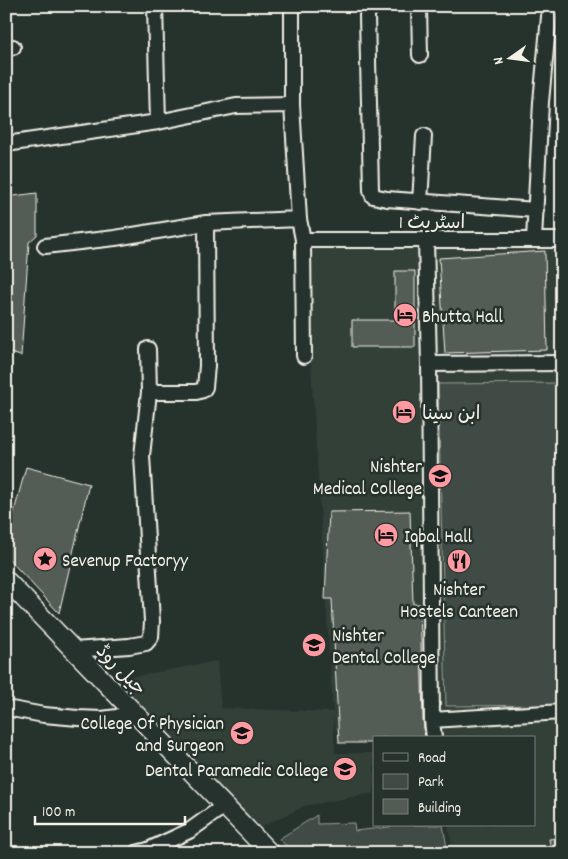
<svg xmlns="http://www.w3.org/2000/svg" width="568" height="859" font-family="Dekko,'Playpen Sans Arabic',sans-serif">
<rect width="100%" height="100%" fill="#26332d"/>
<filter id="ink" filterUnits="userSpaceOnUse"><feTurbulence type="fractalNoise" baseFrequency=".02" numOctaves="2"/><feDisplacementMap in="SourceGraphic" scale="10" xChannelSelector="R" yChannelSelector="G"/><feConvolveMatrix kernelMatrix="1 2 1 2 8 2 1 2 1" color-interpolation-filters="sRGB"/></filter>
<g filter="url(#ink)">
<!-- built -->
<path fill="#333f39" d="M 562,235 L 562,853 L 453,853 L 448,825 L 534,825 L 534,738 L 374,738 L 374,743 L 339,743 L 333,717 L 335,753 L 374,753 L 374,793 L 305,806 L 246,834 L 103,682 L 217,661 L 221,708 L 333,712 L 303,240 Z"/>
<!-- green -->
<path fill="#414b45" stroke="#9a9e96" d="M 562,383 L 562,705 L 446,706 L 438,384 Z
M 317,815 L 317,824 L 354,823 L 355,831 L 390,827 L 391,825 L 443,825 L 448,853 L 294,853 L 279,839 Z"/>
<!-- building -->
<path fill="#525c55" stroke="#f4f1e8" d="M 37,193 L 37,235 L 29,242 L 21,356 L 6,352 L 6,197 Z
M 545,251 L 547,350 L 445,353 L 439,258 Z
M 395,271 L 415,271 L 415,347 L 352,347 L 352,320 L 395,320 Z
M 26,467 L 89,484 L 59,613 L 6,556 L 6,542 Z
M 410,511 L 413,604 L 420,604 L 423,720 L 425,738 L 374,738 L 374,743 L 339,743 L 332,599 L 325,599 L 329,512 Z
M 558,838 L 561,853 L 552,853 L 549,839 Z"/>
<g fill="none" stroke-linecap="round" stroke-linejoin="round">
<!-- minor casing -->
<g stroke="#f4f1e8" stroke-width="18">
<path id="minor" d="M 155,6 L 158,122
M 292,6 L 292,105 L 299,219 L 303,240 L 304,356
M 374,6 L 368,11 L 367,16 L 371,190 L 373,196 L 387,199 L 536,210
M 419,6 L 420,55
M 6,48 L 13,47
M 6,144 L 158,122 L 236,106 L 292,105
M 420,202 L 424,136
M 303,240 L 562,240
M 426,240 L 429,364 L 432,720 L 434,738
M 534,240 L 541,102 L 550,6
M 45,246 L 115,238 L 206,223 L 299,219
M 429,364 L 562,363
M 149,392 L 196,392 L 203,390 L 205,387 L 207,366 L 206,223
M 74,650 L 129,646 L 146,643 L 151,637 L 152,621 L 142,456 L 149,392 L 148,349
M 6,708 L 44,715 L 78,718 L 102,719 L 117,717 L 132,711
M 432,720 L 562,712
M 136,853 L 148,850 L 189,831 L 224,806"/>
</g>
<!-- major casing -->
<g stroke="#f4f1e8" stroke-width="21">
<path id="major" d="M 6,580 L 270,853"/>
</g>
<!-- minor -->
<use href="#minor" stroke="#26332d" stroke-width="14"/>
<!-- major -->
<use href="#major" stroke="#26332d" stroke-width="18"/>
</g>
</g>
<!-- icons -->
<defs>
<g id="hotel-disc" transform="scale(1.25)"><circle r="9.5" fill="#ff9aa2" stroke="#26332d"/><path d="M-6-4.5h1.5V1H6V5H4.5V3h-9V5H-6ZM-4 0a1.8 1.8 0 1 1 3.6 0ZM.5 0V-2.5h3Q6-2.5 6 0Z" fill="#111"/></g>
<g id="university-disc" transform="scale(1.25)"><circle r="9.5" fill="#ff9aa2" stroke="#26332d"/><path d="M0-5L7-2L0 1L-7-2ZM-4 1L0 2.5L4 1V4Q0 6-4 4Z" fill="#111"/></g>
<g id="sight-disc" transform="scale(1.25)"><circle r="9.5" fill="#ff9aa2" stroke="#26332d"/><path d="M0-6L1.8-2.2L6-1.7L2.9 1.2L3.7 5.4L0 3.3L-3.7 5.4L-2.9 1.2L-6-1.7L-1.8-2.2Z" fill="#111"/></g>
<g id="restaurant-disc" transform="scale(1.25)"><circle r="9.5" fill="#ff9aa2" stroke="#26332d"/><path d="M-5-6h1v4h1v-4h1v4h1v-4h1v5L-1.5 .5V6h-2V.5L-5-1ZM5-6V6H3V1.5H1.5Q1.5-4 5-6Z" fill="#111"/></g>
<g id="school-disc" transform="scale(1.25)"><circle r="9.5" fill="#ff9aa2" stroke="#26332d"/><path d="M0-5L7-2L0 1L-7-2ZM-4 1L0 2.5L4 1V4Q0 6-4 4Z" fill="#111"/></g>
</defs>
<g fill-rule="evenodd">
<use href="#hotel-disc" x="405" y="315"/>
<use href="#hotel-disc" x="404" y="412"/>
<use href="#university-disc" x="440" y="476"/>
<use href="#hotel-disc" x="386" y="535"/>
<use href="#sight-disc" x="45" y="559"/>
<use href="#restaurant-disc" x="459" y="561"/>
<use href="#school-disc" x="314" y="645"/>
<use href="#university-disc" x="242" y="733"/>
<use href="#school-disc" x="345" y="769"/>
</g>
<g text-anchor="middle" stroke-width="5" stroke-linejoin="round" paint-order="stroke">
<!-- street labels -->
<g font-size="19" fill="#f4f1e8" stroke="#26332d">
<text x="432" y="228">اسٹریٹ 1</text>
<text transform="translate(122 669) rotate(46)" y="7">جیل روڈ</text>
</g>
<!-- poi labels -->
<g font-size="19" fill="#f4f1e8" stroke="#26332d" text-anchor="start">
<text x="422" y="322">Bhutta Hall</text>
<text x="422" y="419">ابن سینا</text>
<text x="422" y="472" text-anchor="end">Nishter<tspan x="422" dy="22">Medical College</tspan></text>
<text x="404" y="542">Iqbal Hall</text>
<text x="62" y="566">Sevenup Factoryy</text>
<text x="459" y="595" text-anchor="middle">Nishter<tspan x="459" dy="22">Hostels Canteen</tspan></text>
<text x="332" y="641">Nishter<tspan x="332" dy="22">Dental College</tspan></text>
<text x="224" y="729" text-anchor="end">College Of Physician<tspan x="224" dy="22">and Surgeon</tspan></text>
<text x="328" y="776" text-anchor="end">Dental Paramedic College</text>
</g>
</g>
<!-- margin -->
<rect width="568" height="859" fill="none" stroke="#26332d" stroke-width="25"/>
<rect x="12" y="12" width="543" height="834" fill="none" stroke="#f4f1e8" stroke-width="2" filter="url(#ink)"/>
<!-- legend -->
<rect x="373" y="736" width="162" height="90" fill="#26332d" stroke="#787f78"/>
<rect x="383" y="753" width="25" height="8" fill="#26332d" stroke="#787f78"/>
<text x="418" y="762" font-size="15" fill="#f4f1e8">Road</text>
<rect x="383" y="774" width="25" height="15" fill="#414b45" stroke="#787f78"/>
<text x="418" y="786" font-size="15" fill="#f4f1e8">Park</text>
<rect x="383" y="799" width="25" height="15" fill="#525c55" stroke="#787f78"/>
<text x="418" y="812" font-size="15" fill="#f4f1e8">Building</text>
<!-- north arrow -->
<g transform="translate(510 58) rotate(256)" stroke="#26332d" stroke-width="4" paint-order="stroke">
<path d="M0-4L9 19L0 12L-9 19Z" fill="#f4f1e8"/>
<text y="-8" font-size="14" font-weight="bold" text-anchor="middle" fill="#f4f1e8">N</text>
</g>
<!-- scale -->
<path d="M35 816v8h150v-8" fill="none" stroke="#f4f1e8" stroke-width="2.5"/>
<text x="42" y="816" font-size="15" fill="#f4f1e8" stroke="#26332d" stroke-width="4" paint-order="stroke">100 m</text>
</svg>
